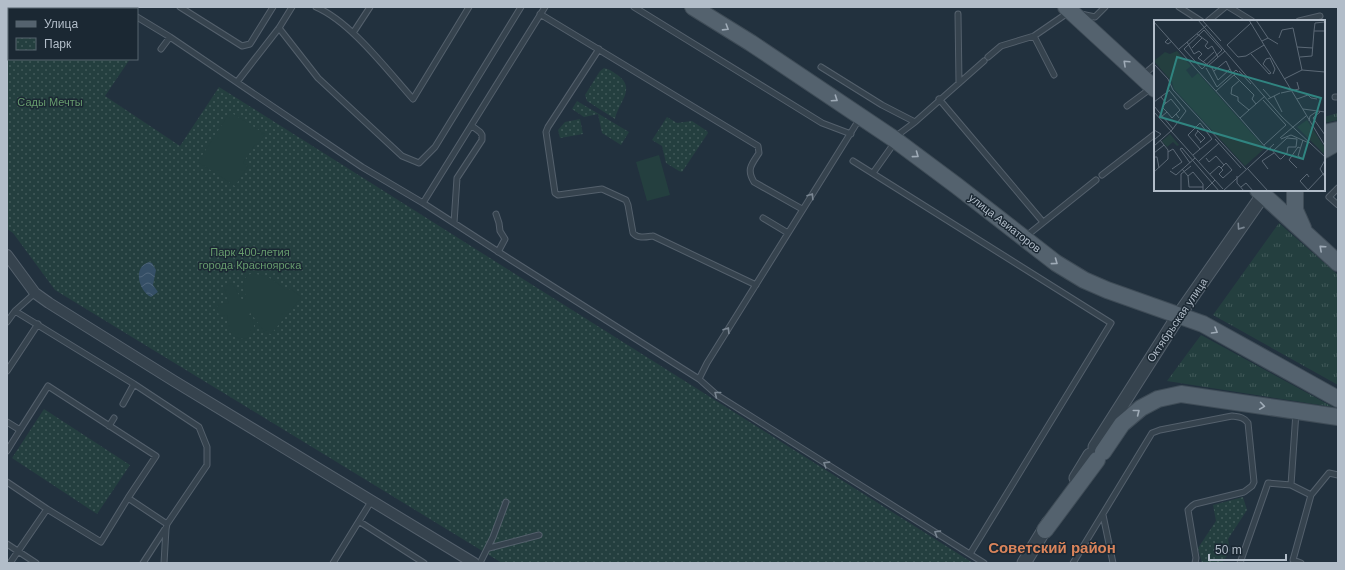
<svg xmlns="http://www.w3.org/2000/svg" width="1345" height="570" font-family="Helvetica,sans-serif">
<defs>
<pattern id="grass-tufts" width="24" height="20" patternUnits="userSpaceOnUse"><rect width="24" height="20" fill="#243f3f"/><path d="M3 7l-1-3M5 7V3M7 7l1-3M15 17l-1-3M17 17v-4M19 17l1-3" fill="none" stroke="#415959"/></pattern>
<pattern id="park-dots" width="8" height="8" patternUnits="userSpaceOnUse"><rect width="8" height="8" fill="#243f3f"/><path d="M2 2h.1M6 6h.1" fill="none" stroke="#415959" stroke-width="1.8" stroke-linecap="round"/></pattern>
<pattern id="water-waves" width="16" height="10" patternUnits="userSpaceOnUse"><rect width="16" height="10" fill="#354f66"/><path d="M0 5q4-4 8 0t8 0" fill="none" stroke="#50667b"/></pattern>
</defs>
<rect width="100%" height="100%" fill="#22313e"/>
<!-- grass -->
<path fill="url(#grass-tufts)" d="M 1338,113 L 1338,120 L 1324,123 L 1324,117 Z
M 1279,223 L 1338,275 L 1338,385 L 1213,315 Z
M 1201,335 L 1333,407 L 1167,381 Z"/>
<!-- park -->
<path fill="url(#park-dots)" d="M 7,7 L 81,7 L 84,9 L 9,9 L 9,59 L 130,59 L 105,96 L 180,146 L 219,87 L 973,563 L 502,563 L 55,290 L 13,233 L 7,229 Z
M 604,68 C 609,69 612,71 616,74 C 638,88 618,102 615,119 L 587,101 L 585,95 L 600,71 Z
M 577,101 L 629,132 L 621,145 L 602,133 L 598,114 L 584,117 L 572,109 Z
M 667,117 L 677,123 L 692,121 L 707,131 L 708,133 L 682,172 L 679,171 L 666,163 L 662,146 L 652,140 Z
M 580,119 L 583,134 L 560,138 L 558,130 L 565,122 Z
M 44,409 L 130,465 L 97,514 L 12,458 Z
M 1243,497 L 1247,510 L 1228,539 L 1230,551 L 1222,563 L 1202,563 L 1198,548 L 1216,521 L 1213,505 Z"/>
<!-- pitch -->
<path fill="#243f3f" d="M 230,112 L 265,134 L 257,145 L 255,144 L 243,163 L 248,166 L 235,186 L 198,162 Z
M 659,155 L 670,195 L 647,201 L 636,162 Z
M 250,274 C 264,273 276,280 285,290 L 291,289 L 300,296 L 301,298 L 271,334 L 265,333 L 251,313 L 249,314 C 251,319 256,326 254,332 C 251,341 236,340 232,334 C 228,329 228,322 227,315 L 219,316 L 217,305 L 229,303 L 224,289 L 225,286 L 232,283 L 242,300 L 246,297 C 244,288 240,280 250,274 Z"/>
<!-- water -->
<path fill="url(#water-waves)" d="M 149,262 L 152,263 L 156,270 L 153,285 L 158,292 L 151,297 C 139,291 132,267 149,262 Z"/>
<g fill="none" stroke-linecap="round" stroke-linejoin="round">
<!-- service casing -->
<g stroke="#54606c" stroke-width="7">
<path id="service" d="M 121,7 L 125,9
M 180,7 L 242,46 L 250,44 L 273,7
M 316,7 C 351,22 387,70 413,99 L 469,7
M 634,7 L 822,123 L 851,134
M 1179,7 L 1201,21
M 1229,7 L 1252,21
M 540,14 L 758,146 L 759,153 C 752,164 746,169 754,182 L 802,209
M 958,14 L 959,83
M 1081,14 L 1095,17 L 1105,7
M 137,17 L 170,37 L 362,167 L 423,203 L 508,258 L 699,379
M 1208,21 L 1225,7
M 1299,21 L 1320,16
M 279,28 L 318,78 L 402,156 L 419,163 L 435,147 L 521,7
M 353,33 L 370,7
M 1034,36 L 1054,75
M 161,49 L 170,37
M 599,49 L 548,127 L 546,132 L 555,193 L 558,195 L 602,189 L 626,200 L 628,205 L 633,233 C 638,239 646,237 653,236 L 756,285
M 988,57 L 1001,46 L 1034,36 L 1069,12
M 821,67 L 882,105 L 915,122
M 1143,75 L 1155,65
M 237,82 L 279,28 L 292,7
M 1335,97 L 1338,97
M 939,99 L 1043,222
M 1127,106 L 1150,89
M 860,118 L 707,363 L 699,379 L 717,395 L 984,563
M 895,137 L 915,122 L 984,61
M 853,161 L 1111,323 L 970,554
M 873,173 L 895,142
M 1102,175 L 1155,134
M 1338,188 L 1329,197 L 1338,205
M 423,203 L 545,7
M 496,214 L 499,223 L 500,231 L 505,239 L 498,252
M 763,218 L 788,233
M 454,223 L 457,178 L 482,140 L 482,135 L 480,132 L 472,126
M 1025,237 L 1096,180
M 15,311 L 134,384 L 199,427 L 207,447 L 207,465 L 167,524 L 166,529 L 164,563
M 7,322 L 15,311 L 35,293
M 7,371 L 38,324
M 123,404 L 134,384
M 7,422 L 20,430 L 48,386 L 156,456 L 128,498 L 167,524
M 109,426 L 114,418
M 7,451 L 20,430
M 7,482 L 47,509 L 10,563
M 1291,485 L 1296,412
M 1311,495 L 1329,473 L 1338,475
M 47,509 L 101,542 L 128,498
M 1103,515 L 1113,563
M 360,522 L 424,563
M 7,544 L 36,563
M 489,548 L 539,535
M 143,563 L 165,529
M 333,563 L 372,500
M 480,563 L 493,537 L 506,502
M 1073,563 L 1152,433 L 1160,430 L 1232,416 C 1239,417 1244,417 1248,423 L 1254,482 L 1252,486 L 1244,492 L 1195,504 L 1192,506 L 1188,510 L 1196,558 L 1195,563
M 1240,563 L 1268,483 L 1291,485 L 1311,495 L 1293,560 L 1301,563"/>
</g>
<!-- minor casing -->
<g stroke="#54606c" stroke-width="12">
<path id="minor" d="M 7,255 L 35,293 L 49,303 L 174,381 L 474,563"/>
</g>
<!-- tertiary casing -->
<g stroke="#54606c" stroke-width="15">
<path id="tertiary" d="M 1095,447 L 1179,315 L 1263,195
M 1076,478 L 1090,455
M 1024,563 L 1049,522"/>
</g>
<!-- primary casing -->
<g stroke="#3f4c57" stroke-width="18">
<path id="primary" d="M 693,7 L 751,43 L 894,139 L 957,186 L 1056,263 L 1084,280 L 1107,290 L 1203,324 L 1338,399
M 1066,7 L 1155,89
M 1324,133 L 1338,130
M 1324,150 L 1338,142
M 1258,190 L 1338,263
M 1295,190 L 1295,210 L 1303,228
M 1103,452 L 1122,424 L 1141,408 L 1158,399 L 1181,394 L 1338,417
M 1045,530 L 1097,460"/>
</g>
<!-- service -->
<use href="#service" stroke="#36434e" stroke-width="5"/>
<!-- minor -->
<use href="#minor" stroke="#36434e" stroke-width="10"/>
<!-- tertiary -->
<use href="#tertiary" stroke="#36434e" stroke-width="13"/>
<!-- primary -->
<use href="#primary" stroke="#54626e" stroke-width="16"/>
</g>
<!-- one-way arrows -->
<defs><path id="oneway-chevron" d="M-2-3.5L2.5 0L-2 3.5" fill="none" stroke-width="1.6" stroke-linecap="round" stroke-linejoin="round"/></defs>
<g stroke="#9fabb7">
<use href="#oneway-chevron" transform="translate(726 28) rotate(32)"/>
<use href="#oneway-chevron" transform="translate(1126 63) rotate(-137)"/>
<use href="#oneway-chevron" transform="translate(835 99) rotate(34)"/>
<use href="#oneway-chevron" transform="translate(916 155) rotate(36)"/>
<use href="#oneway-chevron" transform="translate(1322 248) rotate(-138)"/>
<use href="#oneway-chevron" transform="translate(1055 262) rotate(36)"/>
<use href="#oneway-chevron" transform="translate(1215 331) rotate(30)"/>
<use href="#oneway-chevron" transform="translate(1262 406) rotate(8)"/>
<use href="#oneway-chevron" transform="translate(1137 412) rotate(-38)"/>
</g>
<g stroke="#7a8692">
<use href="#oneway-chevron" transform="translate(811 196) rotate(-57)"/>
<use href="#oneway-chevron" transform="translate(1240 227) rotate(125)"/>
<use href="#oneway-chevron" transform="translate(727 330) rotate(-58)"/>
<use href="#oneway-chevron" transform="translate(717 394) rotate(-142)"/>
<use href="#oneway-chevron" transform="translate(826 464) rotate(-148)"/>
<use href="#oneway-chevron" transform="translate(937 533) rotate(-148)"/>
</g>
<g text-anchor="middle" stroke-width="3" stroke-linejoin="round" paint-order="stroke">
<!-- park labels -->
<g font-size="11" fill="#679b6d" stroke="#1b2833">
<text x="50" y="106">Сады Мечты</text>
<text x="250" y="256">Парк 400-летия<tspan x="250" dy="13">города Красноярска</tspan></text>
</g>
<!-- street labels -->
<g font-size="11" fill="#b2bdc9" stroke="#1b2833">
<text transform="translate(1005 223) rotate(38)" y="4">улица Авиаторов</text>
<text transform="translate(1177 320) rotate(-56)" y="4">Октябрьская улица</text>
</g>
<!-- district labels -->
<g font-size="15" font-weight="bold" fill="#da845b" stroke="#1b2833">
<text x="1052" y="553">Советский район</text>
</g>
</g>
<!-- overview -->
<g transform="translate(1154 20)">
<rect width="171" height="171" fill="#22313e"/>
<path d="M 153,100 L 171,128 L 171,135 L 143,107 Z" fill="#243f3f"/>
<path d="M 23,31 L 37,46 L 32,50 L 38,58 L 44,53 L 111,128 L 91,146 L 20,69 L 18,62 L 0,41 L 11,32 L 16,34 ZM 16,114 L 25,125 L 23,126 L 19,122 L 13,127 L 8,121 Z" fill="#243f3f"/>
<path fill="none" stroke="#5c6976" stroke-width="1" d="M 44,0 L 128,97 L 171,137M 48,0 L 67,21M 95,0 L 171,126M 102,0 L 114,18M 0,2 L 86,98M 97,3 L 73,25 L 84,37 L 92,36 L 110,25M 50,10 L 68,30 L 48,49 L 30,29 ZM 160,11 L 161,3 L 171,2M 43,14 L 54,22 L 51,26 L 54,29 L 58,26 L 64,37M 15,18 L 11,22 L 14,24 L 18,21M 125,18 L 128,10 L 139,8 L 148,50 L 171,52M 108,21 L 114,18 L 124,24M 33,22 L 40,34 L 45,31 L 48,34 L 44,38 L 58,48 L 64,60 L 76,49M 143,27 L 159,28M 38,28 L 48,18M 25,29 L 53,5M 97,34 L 115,54 L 117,53M 146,37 L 158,36 L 160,11 L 171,11M 49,42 L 60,32M 0,44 L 14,59 L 19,70 L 92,149M 54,46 L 71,31M 52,48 L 63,67 L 82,50 L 84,52M 60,51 L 72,41 L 78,53M 85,51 L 97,64M 117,53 L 109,44 L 112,39 L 116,38 L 121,49 L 119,54M 80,55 L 100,75 L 98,79 L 102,84M 130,59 L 148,50M 86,60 L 78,67 L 77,74 L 84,77 L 84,81 L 95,90M 109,69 L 117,78M 62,71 L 81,54M 127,73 L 145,69 L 143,62M 111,76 L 86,98 L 114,130M 120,76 L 128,92M 7,77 L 12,83 L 17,79 L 26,90 L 22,94 L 25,98M 114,79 L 126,73M 143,79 L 154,75 L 157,78 L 163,79M 109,80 L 132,105 L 110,125M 0,82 L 16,70M 0,86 L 19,109M 149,89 L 171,92M 0,92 L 69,169M 13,92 L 18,98 L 22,94M 166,92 L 159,98 L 171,115M 7,97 L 13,92 L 8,87 L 12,83M 155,101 L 156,96 L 162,92M 0,110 L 7,114 L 0,120M 43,110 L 51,118 L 46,123M 44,111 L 41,115 L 47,122M 126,118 L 152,96M 61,119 L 87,148M 127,119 L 137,115 L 155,123M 149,120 L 144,136 L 149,139M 0,126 L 18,110 L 32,91 L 15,70M 116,128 L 126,139 L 127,139 L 133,133 L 134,127 L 142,127 L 143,119 L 133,118 L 119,131M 26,129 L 28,128 L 65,171M 26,129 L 36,143M 46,129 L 34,115 L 46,103M 14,132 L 19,129 L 28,142 L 18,149M 0,133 L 10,125M 39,135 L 58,119 L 46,103M 0,137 L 3,137 L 5,148M 52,138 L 55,142 L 62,136 L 70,145 L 67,148M 171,140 L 166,149 L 171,157M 45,141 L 65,123M 93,148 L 114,171M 143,148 L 135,140 L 144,127 L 146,128M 28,149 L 34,156 L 39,152 L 49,164 L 49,171M 114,149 L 108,141 L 120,133M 16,151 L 22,155 L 41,138M 0,152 L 14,139 L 14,130 L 6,120M 56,154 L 65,146 L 69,150 L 65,154 L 69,158 L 78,150 L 72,143 L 70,145M 34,156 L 35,167 L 49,167M 83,156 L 83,163 L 90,171M 87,167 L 92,163 L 99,171M 154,170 L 170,153M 27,171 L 27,154 L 37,146M 50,171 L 61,160M 69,171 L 120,124M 155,171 L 146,161 L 153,154 L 155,157"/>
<path fill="#308480" fill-opacity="0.15" stroke="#308480" stroke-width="2" d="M 23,37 L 167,78 L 149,139 L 6,97 Z"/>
<rect width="171" height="171" fill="none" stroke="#b2bdc9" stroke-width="2"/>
</g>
<!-- border -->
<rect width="1345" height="570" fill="none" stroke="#b2bdc9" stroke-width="16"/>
<!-- legend -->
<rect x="8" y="8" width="130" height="52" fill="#1b2833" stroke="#57646f"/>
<rect x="16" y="21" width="20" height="6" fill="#54626e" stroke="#57646f"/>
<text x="44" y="28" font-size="12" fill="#b2bdc9">Улица</text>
<rect x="16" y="38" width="20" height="12" fill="url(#park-dots)" stroke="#57646f"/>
<text x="44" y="48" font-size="12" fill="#b2bdc9">Парк</text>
<!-- scale -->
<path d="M1209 554v6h77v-6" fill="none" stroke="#b2bdc9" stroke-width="2"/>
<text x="1215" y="554" font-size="12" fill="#b2bdc9" stroke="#1b2833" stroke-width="3" paint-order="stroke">50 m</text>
</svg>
